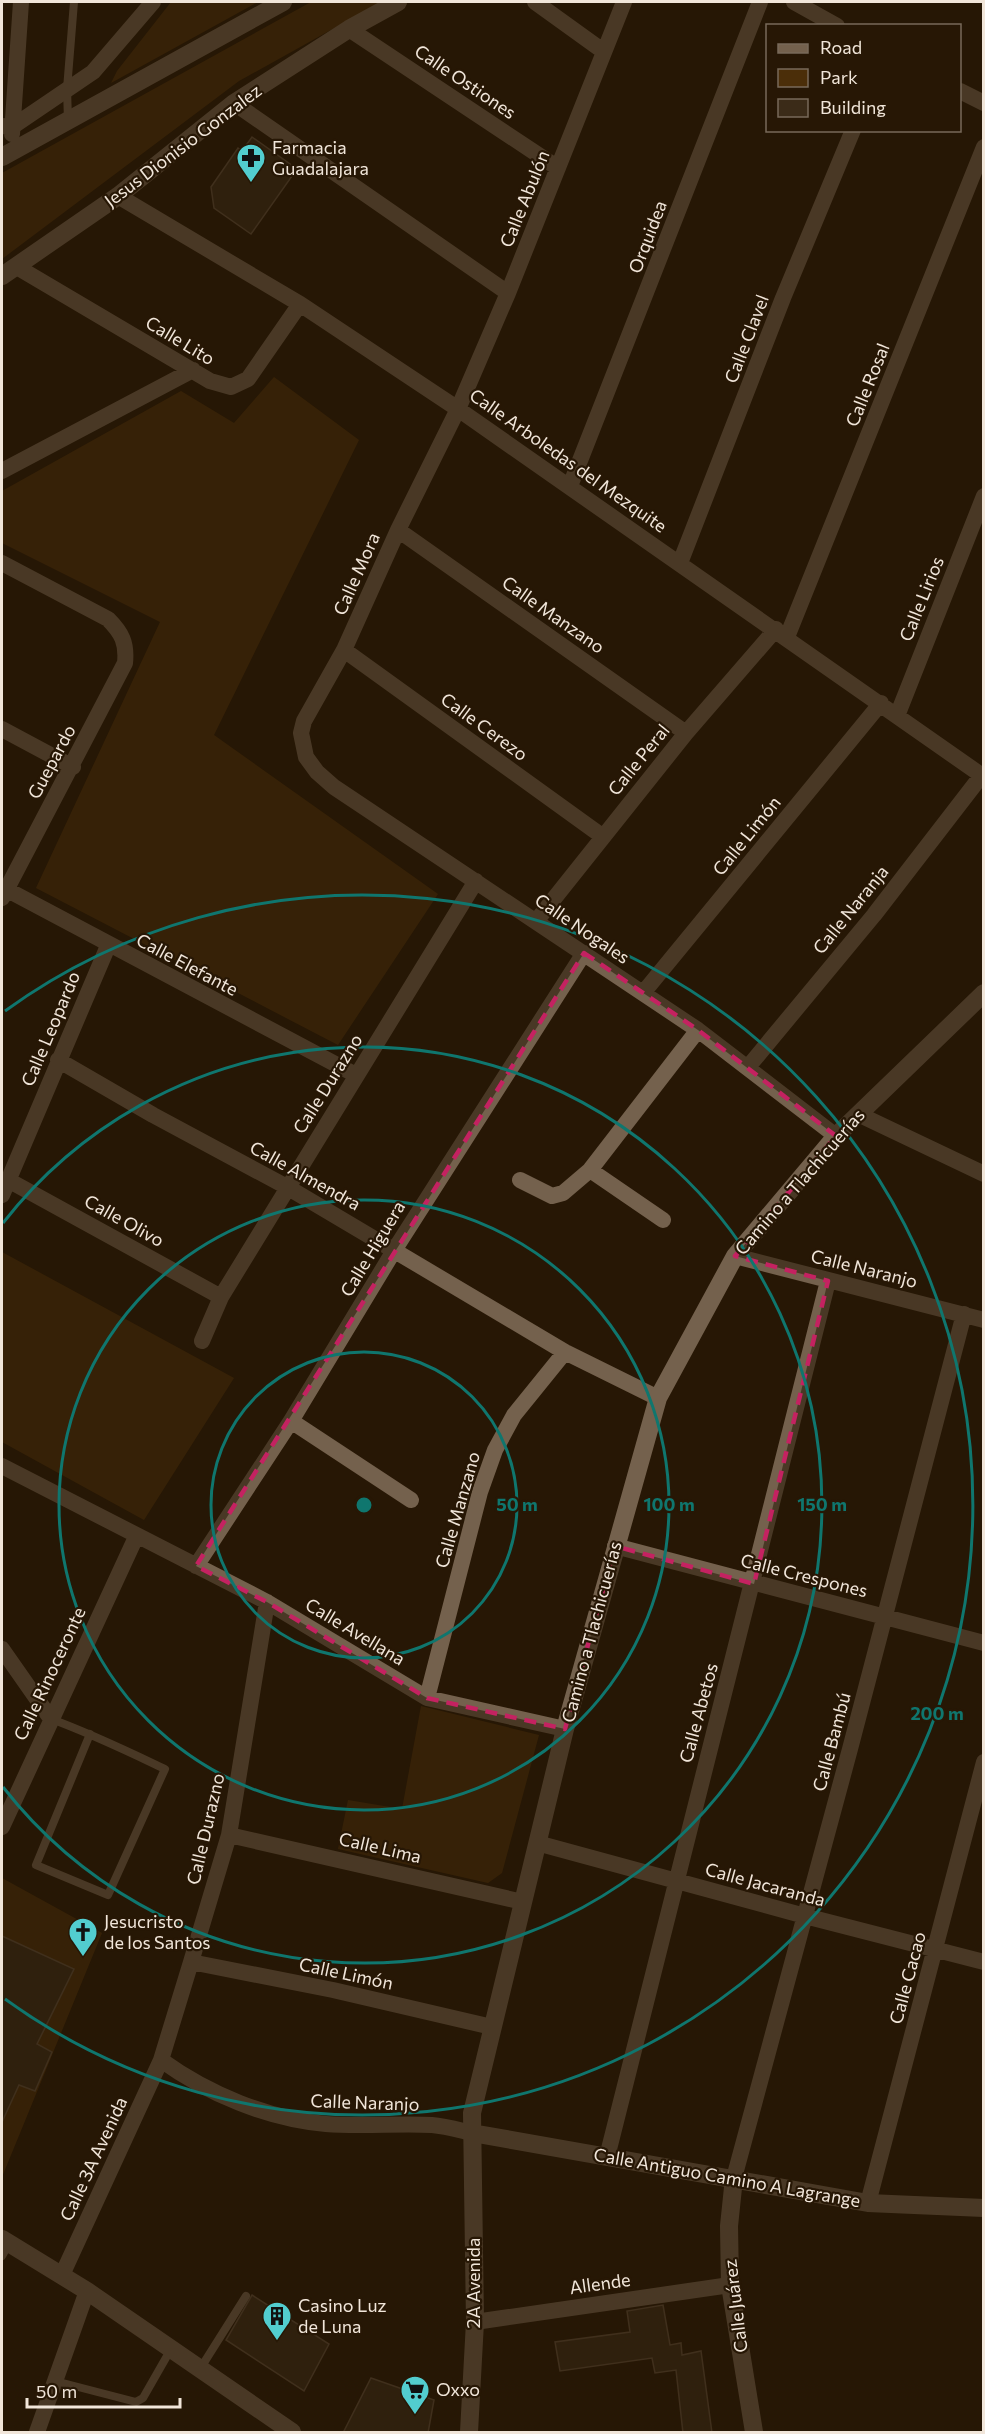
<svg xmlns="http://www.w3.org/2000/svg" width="985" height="2434" font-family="Commissioner,sans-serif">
<rect width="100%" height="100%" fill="#271705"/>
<!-- green -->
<path fill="#4b2e09" d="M 171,2 L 258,2 L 111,83 L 117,71 Z
M 311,2 L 381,2 L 239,81 L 2,259 L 2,173 Z
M 274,377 L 359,440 L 214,735 L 438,894 L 338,1045 L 36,888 L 160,622 L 2,543 L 2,491 L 181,391 L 234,423 Z
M 2,1252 L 234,1378 L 144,1520 L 2,1442 Z
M 421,1706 L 539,1735 L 502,1873 L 488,1883 L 338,1849 L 348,1800 L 402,1809 Z
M 2,1878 L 102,1933 L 2,2177 Z"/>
<!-- building -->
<path fill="#3b2b18" stroke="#5f4d39" stroke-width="1.5" d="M 252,137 L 297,169 L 251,234 L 214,208 L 211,187 L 238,148 L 242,151 Z
M 2,1936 L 74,1969 L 37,2044 L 52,2052 L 35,2091 L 19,2085 L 2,2122 Z
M 252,2295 L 329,2344 L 304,2391 L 226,2340 Z
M 663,2305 L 670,2345 L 681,2343 L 682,2355 L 701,2351 L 712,2433 L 683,2433 L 676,2370 L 655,2373 L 652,2358 L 560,2371 L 555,2342 L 630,2332 L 627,2311 Z
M 371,2378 L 434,2400 L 428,2433 L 343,2433 Z"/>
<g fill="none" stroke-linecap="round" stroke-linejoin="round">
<!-- service -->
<path stroke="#74614d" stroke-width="8" d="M 68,120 L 67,89 L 74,2
M 51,1719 C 90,1733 127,1751 165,1769 L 108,1895 L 36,1865 L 90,1734
M 2,2256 L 9,2244
M 200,2369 L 246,2296
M 55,2381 L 136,2402 L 143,2398 L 171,2349"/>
<!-- minor -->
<path stroke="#74614d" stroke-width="16" d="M 535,2 L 603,51
M 624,2 L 508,293 L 458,409 L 398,530 L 344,650 L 304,721 L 301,733 L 306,757 L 317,772 L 334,787 L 698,1030 L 836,1136
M 794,2 L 837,26
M 349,29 L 558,168
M 960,91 L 984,103
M 234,103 L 508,293
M 2,126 L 12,127 L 93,72 L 153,2
M 12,134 L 21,2
M 118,196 L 300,304 L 458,409 L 984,777
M 17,267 L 210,381 L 231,387 L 248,379 L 300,304
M 2,471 L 193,370
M 570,486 L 760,2
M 398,530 L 686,733
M 2,563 L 108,619 C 122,633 127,643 125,663 L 2,898
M 680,563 L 783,298 L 853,130
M 787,637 L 984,147
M 344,650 L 602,836
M 897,716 L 984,496
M 2,729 L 73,767
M 2,887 L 356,1075
M 537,920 L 686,733 L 776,629
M 643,993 L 881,703
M 58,1060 L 153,1115 L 287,1187 L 565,1352 L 658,1398
M 748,1067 L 874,915 L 982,775
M 858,1114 L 984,1174
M 590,1170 L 663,1220
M 8,1180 L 221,1297
M 520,1180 L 552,1196 L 563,1193 L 590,1170 L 698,1030
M 2,1195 L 108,946
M 735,1256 L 984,1320
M 202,1341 L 221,1297 L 476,881
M 291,1421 L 411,1500
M 2,1466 L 267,1602 L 427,1698 L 565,1729
M 615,1546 L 984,1643
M 196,1566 L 291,1421 L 395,1249 L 584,953
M 2,1649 L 51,1719
M 427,1698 L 480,1492 L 495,1450 L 514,1415 L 565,1352
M 2,1827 L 136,1537
M 229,1835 L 523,1902
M 537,1843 L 805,1916 L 984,1962
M 191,1962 L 333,1990 L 492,2027
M 161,2060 C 208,2094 268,2119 326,2124 C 362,2127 397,2123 432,2125 C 445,2126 459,2130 472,2133
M 607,2157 L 828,1281
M 734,2178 L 850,1749 L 964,1314
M 868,2203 L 984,1762
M 62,2275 L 161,2060 L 191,1962 L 229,1835 L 267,1602
M 475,2322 L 730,2285
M 37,2432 L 87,2291"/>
<!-- tertiary -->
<path stroke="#74614d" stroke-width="18" d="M 2,157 L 283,2
M 2,276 L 118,196 L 234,103 L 349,29 L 398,2
M 472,2133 L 868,2203 L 984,2208
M 734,2178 L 729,2226 L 730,2285 L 754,2432
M 2,2239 L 87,2291 L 292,2432
M 469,2432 L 475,2322 L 472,2113 L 565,1729 L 658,1398 L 735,1256 L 836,1136 L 984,993"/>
</g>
<!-- marked area -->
<path d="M0 0H985V2434H0ZM 584,953 L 698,1030 L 836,1136 L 735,1256 L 828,1281 L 754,1584 L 615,1546 L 565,1729 L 427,1698 L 267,1602 L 196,1566 Z" fill="#271705" fill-opacity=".55" fill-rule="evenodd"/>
<path fill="none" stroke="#c42261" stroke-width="4.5" stroke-dasharray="12 8" stroke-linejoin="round" d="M 584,953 L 698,1030 L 836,1136 L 735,1256 L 828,1281 L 754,1584 L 615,1546 L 565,1729 L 427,1698 L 267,1602 L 196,1566 Z"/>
<!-- distance rings -->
<g fill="none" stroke="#0f766e" stroke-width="3">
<circle cx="364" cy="1505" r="153"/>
<circle cx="364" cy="1505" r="305"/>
<path d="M3 1223A458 458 0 1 1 3 1787"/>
<path d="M5 1011A610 610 0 1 1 5 1999"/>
</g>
<!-- icons -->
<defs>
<g id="pharmacy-pin" transform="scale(1.5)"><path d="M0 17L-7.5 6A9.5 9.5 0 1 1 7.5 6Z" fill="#52cdcf" stroke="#271705"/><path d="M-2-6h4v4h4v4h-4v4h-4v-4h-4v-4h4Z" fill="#111"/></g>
<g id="church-pin" transform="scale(1.5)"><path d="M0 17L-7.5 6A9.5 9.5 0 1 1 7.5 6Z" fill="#52cdcf" stroke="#271705"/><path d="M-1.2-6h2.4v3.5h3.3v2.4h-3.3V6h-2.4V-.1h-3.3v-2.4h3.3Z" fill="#111"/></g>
<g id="building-pin" transform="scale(1.5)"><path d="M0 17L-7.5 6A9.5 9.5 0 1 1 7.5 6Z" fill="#52cdcf" stroke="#271705"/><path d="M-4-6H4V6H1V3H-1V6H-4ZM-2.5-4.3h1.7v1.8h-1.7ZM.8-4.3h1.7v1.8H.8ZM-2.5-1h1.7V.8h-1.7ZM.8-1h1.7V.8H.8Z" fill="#111"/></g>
<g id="supermarket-pin" transform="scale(1.5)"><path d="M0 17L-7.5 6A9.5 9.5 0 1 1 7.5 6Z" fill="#52cdcf" stroke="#271705"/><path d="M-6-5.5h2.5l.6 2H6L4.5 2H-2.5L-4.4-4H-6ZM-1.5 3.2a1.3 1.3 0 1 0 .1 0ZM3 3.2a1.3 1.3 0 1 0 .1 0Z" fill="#111"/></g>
</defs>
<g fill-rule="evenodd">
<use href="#pharmacy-pin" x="251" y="158"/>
<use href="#church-pin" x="83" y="1932"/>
<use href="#building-pin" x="277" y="2316"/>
<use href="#supermarket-pin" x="415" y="2390"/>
</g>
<g text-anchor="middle" stroke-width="4.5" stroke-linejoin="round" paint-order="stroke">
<!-- street labels -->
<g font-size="18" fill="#f1e6da" stroke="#271705">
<text transform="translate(465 82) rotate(34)" y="6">Calle Ostiones</text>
<text transform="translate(183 146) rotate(-37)" y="6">Jesus Dionisio Gonzalez</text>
<text transform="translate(525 199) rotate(-68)" y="6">Calle Abulón</text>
<text transform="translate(648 237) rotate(-69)" y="6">Orquidea</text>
<text transform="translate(747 339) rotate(-69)" y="6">Calle Clavel</text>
<text transform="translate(180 341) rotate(31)" y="6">Calle Lito</text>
<text transform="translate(868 385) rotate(-68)" y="6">Calle Rosal</text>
<text transform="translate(568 461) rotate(35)" y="6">Calle Arboledas del Mezquite</text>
<text transform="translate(357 574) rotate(-66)" y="6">Calle Mora</text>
<text transform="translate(922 599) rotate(-68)" y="6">Calle Lirios</text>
<text transform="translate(553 615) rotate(35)" y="6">Calle Manzano</text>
<text transform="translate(484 727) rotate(36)" y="6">Calle Cerezo</text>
<text transform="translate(639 760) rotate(-51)" y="6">Calle Peral</text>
<text transform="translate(52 762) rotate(-62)" y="6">Guepardo</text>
<text transform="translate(747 836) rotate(-51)" y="6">Calle Limón</text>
<text transform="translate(851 910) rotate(-51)" y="6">Calle Naranja</text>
<text transform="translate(582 929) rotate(34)" y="6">Calle Nogales</text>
<text transform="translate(187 965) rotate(28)" y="6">Calle Elefante</text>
<text transform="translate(51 1029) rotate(-67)" y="6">Calle Leopardo</text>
<text transform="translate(328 1084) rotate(-58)" y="6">Calle Durazno</text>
<text transform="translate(305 1176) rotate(29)" y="6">Calle Almendra</text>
<text transform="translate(800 1182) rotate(-49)" y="6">Camino a Tlachicuerías</text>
<text transform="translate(124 1221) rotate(29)" y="6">Calle Olivo</text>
<text transform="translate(373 1249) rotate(-59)" y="6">Calle Higuera</text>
<text transform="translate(864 1269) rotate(14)" y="6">Calle Naranjo</text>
<text transform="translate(458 1510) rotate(-74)" y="6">Calle Manzano</text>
<text transform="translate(804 1576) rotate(14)" y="6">Calle Crespones</text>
<text transform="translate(355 1632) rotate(31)" y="6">Calle Avellana</text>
<text transform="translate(592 1632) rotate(-75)" y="6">Camino a Tlachicuerías</text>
<text transform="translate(50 1674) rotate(-65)" y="6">Calle Rinoceronte</text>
<text transform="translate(699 1713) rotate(-75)" y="6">Calle Abetos</text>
<text transform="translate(832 1742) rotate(-75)" y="6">Calle Bambú</text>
<text transform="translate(206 1829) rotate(-77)" y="6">Calle Durazno</text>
<text transform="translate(380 1848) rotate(13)" y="6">Calle Lima</text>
<text transform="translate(765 1885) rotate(15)" y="6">Calle Jacaranda</text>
<text transform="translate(346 1974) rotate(12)" y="6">Calle Limón</text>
<text transform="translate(908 1978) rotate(-75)" y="6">Calle Cacao</text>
<text transform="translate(365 2103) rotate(2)" y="6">Calle Naranjo</text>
<text transform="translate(94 2159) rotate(-65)" y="6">Calle 3A Avenida</text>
<text transform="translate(727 2178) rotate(10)" y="6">Calle Antiguo Camino A Lagrange</text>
<text transform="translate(474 2283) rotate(-90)" y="6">2A Avenida</text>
<text transform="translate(600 2284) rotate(-8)" y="6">Allende</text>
<text transform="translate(736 2306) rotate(-97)" y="6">Calle Juárez</text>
</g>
<!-- poi labels -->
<g font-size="18" fill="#f1e6da" stroke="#271705" text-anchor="start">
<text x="272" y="154">Farmacia<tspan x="272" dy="21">Guadalajara</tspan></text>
<text x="104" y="1928">Jesucristo<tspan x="104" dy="21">de los Santos</tspan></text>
<text x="298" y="2312">Casino Luz<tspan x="298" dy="21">de Luna</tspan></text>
<text x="436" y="2396">Oxxo</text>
</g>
</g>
<circle cx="364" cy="1505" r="9" fill="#0f766e" stroke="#271705" stroke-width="3"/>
<g font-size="18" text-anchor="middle" font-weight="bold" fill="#0f766e" stroke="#271705" stroke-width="4.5" stroke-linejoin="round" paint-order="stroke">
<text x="517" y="1511">50 m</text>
<text x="669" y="1511">100 m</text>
<text x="822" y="1511">150 m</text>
<text x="937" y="1720">200 m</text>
</g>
<!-- border -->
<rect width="985" height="2434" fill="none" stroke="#f1e6da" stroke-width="6"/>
<!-- legend -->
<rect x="766" y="24" width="195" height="108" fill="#271705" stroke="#786a5a" stroke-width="1.5"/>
<rect x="778" y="44" width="30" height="9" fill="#74614d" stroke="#786a5a" stroke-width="1.5"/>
<text x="820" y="54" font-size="18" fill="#f1e6da">Road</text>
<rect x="778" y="69" width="30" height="18" fill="#4b2e09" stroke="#786a5a" stroke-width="1.5"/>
<text x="820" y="84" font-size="18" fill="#f1e6da">Park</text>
<rect x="778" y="99" width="30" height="18" fill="#3b2b18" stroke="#786a5a" stroke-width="1.5"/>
<text x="820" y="114" font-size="18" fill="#f1e6da">Building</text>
<!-- scale -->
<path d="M27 2398v9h153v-9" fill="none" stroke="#f1e6da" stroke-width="3"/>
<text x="36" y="2398" font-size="18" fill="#f1e6da" stroke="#271705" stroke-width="4.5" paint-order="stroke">50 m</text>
</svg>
